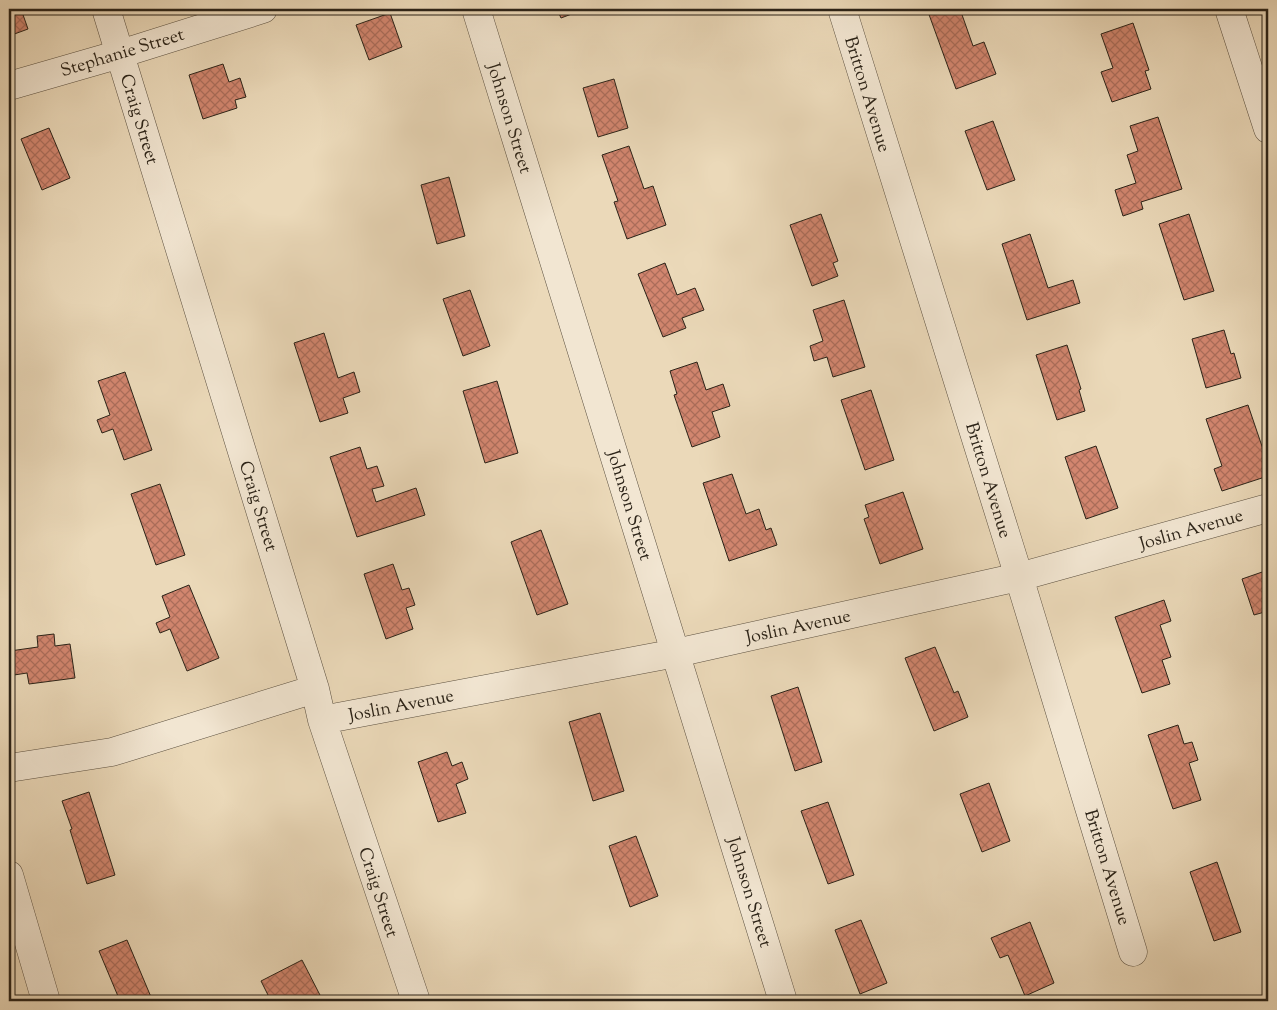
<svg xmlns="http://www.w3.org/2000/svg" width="1277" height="1010" font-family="'Sorts Mill Goudy',serif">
<defs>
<pattern id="building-cross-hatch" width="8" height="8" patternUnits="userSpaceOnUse" patternTransform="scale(1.25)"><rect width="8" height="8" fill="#d2866f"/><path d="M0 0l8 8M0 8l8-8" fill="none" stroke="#ab6d5a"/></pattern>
</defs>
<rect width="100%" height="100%" fill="#ebd9b9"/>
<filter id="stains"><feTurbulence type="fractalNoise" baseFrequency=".004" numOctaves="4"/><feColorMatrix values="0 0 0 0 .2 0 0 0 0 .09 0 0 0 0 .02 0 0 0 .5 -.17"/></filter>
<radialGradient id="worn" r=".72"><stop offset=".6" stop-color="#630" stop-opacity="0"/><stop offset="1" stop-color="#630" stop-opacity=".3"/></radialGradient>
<!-- building -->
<path fill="url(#building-cross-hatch)" stroke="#2b2318" d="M 9,9 L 21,9 L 28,29 L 9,36 Z
M 557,9 L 585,9 L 561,18 Z
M 927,9 L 960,9 L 973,46 L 984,42 L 996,74 L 956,89 Z
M 390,13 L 402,47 L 369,60 L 356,25 Z
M 1133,23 L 1149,70 L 1145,71 L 1151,89 L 1112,102 L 1101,72 L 1113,68 L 1101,34 Z
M 223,64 L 229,82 L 240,78 L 246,97 L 235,100 L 237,108 L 203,119 L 189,75 Z
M 614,79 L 628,128 L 598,137 L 583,88 Z
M 1158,117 L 1182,189 L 1141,202 L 1143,209 L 1123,216 L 1115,190 L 1136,183 L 1127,155 L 1138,151 L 1130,126 Z
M 993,121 L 1015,180 L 987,190 L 965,131 Z
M 49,128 L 70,178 L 42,190 L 21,139 Z
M 629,146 L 644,189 L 653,186 L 666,225 L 627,239 L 614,202 L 618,201 L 602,155 Z
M 449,177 L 465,236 L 437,244 L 421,185 Z
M 821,214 L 838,261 L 833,263 L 838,276 L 812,286 L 790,225 Z
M 1189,214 L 1214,291 L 1184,300 L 1159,224 Z
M 1030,234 L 1048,288 L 1073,280 L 1080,303 L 1027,320 L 1002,244 Z
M 665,263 L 677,295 L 695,288 L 704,310 L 682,318 L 686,328 L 663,337 L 638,274 Z
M 470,290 L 490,346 L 463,356 L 443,299 Z
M 844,300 L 865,367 L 833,377 L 827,357 L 814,361 L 810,346 L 823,341 L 813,310 Z
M 1224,330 L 1231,354 L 1234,353 L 1241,378 L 1206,388 L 1192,339 Z
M 324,333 L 338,378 L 354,372 L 360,392 L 343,398 L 348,413 L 320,422 L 294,343 Z
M 1067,345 L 1081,389 L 1079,390 L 1085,411 L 1057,420 L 1036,355 Z
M 697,362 L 706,390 L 723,384 L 730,406 L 712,412 L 720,437 L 692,447 L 674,395 L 677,394 L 670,371 Z
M 125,372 L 152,450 L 124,460 L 113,429 L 102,433 L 97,420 L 110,415 L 98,381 Z
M 497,381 L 518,453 L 485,463 L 463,391 Z
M 871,390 L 894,460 L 865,470 L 841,400 Z
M 1248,405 L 1268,464 L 1268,476 L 1222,491 L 1214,469 L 1222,466 L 1206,419 Z
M 1096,446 L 1118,508 L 1086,519 L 1065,457 Z
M 360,447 L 367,469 L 377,466 L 384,486 L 372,489 L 376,502 L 416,488 L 425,515 L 357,537 L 330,457 Z
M 732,474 L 746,514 L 759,509 L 766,530 L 771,528 L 777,545 L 729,561 L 703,483 Z
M 160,484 L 185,555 L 156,565 L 131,494 Z
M 903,492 L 923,549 L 880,564 L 864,519 L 869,517 L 865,505 Z
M 541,530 L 568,604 L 537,615 L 511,542 Z
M 393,564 L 402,590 L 409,588 L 415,605 L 406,608 L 413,629 L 386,639 L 364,574 Z
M 1268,570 L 1268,611 L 1254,615 L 1242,579 Z
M 189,585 L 219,658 L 187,671 L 170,629 L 160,633 L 156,623 L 170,617 L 162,596 Z
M 1164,600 L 1171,621 L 1160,625 L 1171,657 L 1162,660 L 1170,684 L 1142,693 L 1115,617 Z
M 54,634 L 55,646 L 70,644 L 75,678 L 29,684 L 27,673 L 14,675 L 10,651 L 38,647 L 37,636 Z
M 935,647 L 954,693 L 958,691 L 968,717 L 934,731 L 905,658 Z
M 798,687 L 822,762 L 795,771 L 771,696 Z
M 600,713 L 624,791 L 593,801 L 569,722 Z
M 1178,725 L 1184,744 L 1192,742 L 1198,760 L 1189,763 L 1201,800 L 1173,809 L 1148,735 Z
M 447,752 L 452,766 L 462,762 L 468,779 L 456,784 L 466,813 L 438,822 L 418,762 Z
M 989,783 L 1010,841 L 982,852 L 960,794 Z
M 89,792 L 115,875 L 87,884 L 70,830 L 72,829 L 62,801 Z
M 828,802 L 854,875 L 828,884 L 801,811 Z
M 636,836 L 658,896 L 630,907 L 609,846 Z
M 1217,862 L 1241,932 L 1214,941 L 1190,872 Z
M 861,920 L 887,983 L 860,994 L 835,930 Z
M 1030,922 L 1054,983 L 1025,996 L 1008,955 L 1000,958 L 991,938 Z
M 127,940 L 151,997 L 140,1001 L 120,1001 L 99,951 Z
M 302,960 L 322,999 L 317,1001 L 271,1001 L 261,981 Z"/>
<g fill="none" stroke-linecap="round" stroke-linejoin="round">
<!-- minor casing -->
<g stroke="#5b5040" stroke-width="29">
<path id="minor" d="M 106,9 L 315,689 L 322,720 L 416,1001
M 476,9 L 783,1001
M 842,9 L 1019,577 L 1133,952
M 1229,9 L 1268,129
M 9,86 L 120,54 L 263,9
M 322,720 L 676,653 L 1019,577 L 1268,508
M 9,768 L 112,752 L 315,689
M 9,875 L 46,1001"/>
</g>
<!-- minor -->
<use href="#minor" stroke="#f2e6d2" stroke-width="28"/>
</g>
<g text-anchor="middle" stroke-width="4.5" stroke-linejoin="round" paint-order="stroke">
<!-- street labels -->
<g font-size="18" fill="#2b2318" stroke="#f2e6d2">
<text transform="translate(122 52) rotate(-17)" y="6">Stephanie Street</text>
<text transform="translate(868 94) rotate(73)" y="6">Britton Avenue</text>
<text transform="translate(510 118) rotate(73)" y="6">Johnson Street</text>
<text transform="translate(140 119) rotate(73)" y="6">Craig Street</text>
<text transform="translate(989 480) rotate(73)" y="6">Britton Avenue</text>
<text transform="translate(630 505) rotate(73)" y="6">Johnson Street</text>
<text transform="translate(259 506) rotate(73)" y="6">Craig Street</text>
<text transform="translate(1191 529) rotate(-16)" y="6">Joslin Avenue</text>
<text transform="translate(798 626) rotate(-12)" y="6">Joslin Avenue</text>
<text transform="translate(401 705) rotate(-11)" y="6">Joslin Avenue</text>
<text transform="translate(1108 867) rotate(73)" y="6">Britton Avenue</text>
<text transform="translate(379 892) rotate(72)" y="6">Craig Street</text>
<text transform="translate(750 892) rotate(73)" y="6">Johnson Street</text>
</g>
</g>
<!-- margin -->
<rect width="1277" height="1010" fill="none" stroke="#ebd9b9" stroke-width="30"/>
<rect x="10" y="10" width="1257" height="990" fill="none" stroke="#2b2318" stroke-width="2.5"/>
<rect x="15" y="15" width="1247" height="980" fill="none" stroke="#2b2318"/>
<rect width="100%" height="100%" filter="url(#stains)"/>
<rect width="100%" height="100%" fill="url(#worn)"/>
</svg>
